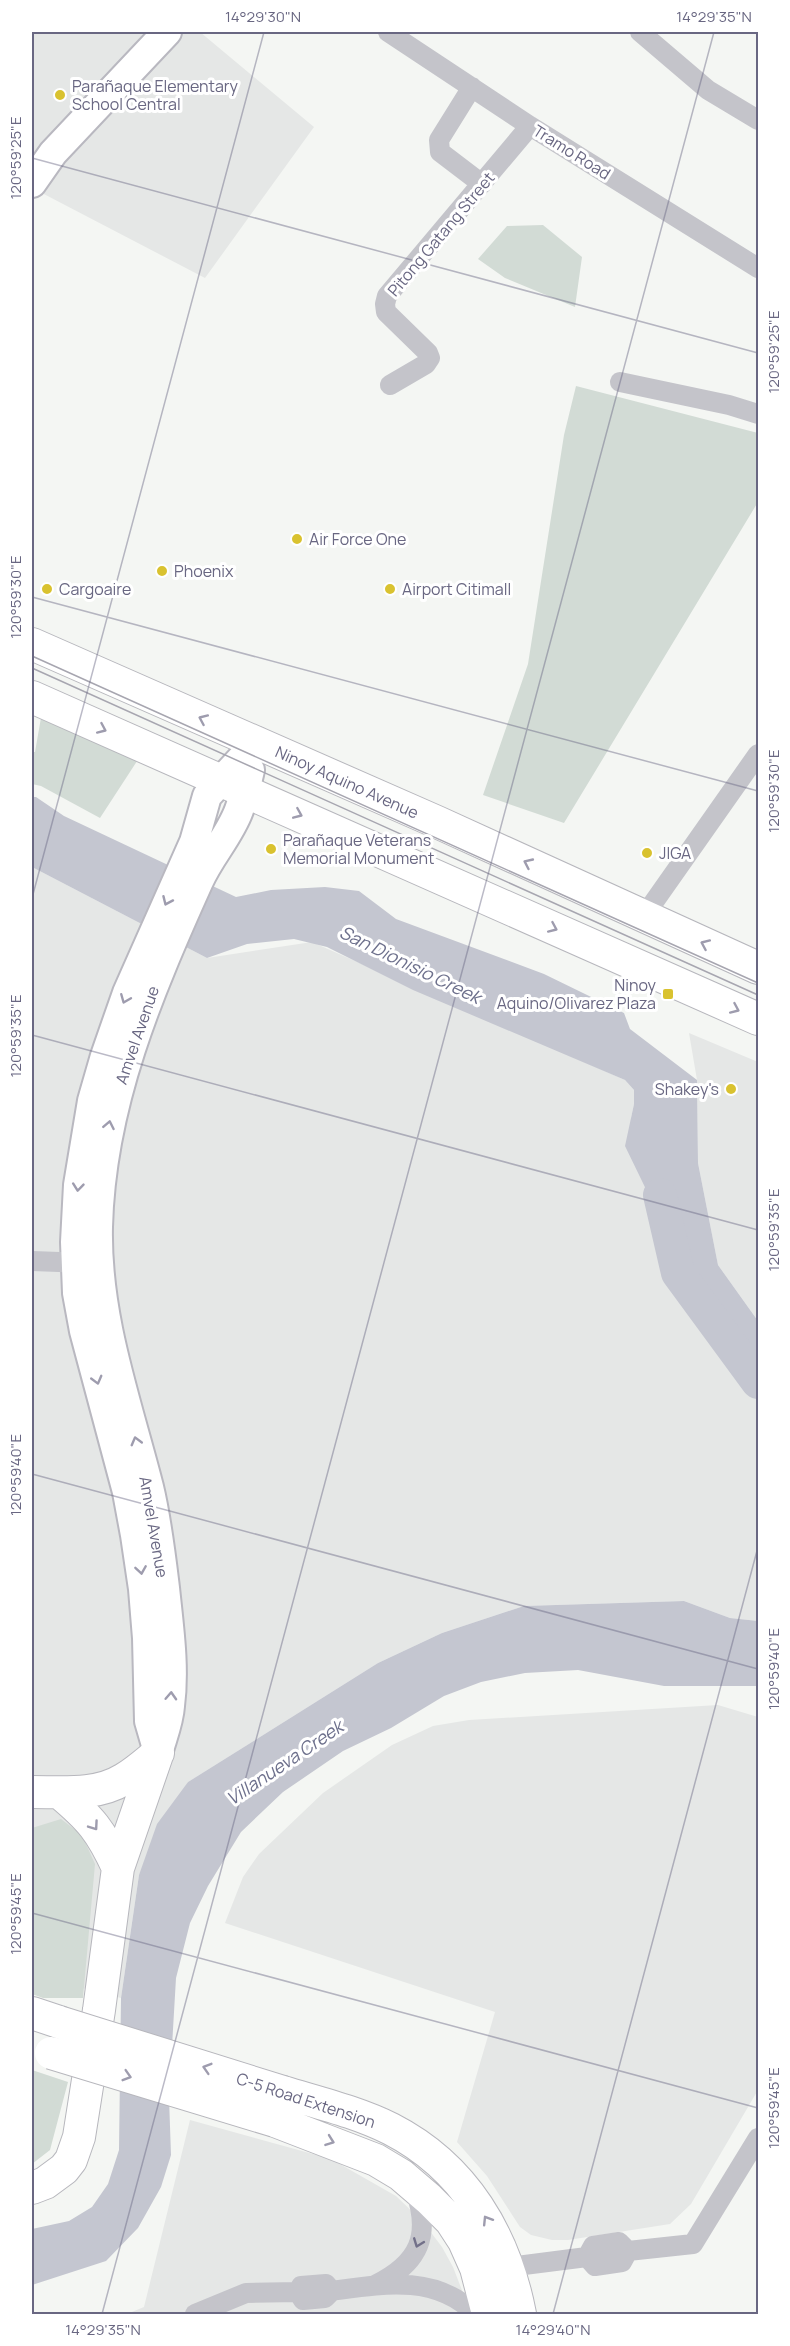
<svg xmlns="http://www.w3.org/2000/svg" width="790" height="2346" font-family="Manrope,sans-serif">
<rect width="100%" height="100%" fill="#f4f6f3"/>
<!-- built -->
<path fill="#e5e7e6" d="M 32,32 L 145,32 L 32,158 Z
M 179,32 L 200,32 L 314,127 L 205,278 L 40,192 Z
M 32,867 L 207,958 L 312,942 L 625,1080 L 634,1090 L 634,1104 L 631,1118 L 690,1280 L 758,1376 L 758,1621 L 730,1618 L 684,1601 L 524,1606 L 442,1633 L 378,1663 L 188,1782 L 139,1875 L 121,1998 L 32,1975 Z
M 689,1033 L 758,1062 L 758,1321 L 718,1265 L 698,1163 L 697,1080 Z
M 718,1705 L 758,1717 L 758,2090 L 691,2204 L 670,2224 L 568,2240 L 552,2240 L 531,2235 L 520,2227 L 487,2176 L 457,2142 L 495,2012 L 225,1923 L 243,1877 L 259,1854 L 323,1793 L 392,1745 L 433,1726 L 469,1720 Z
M 190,2120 L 331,2159 L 396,2196 L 423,2222 L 442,2247 L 453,2267 L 465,2298 L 468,2314 L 127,2314 L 144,2307 Z"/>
<!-- green -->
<path fill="#d2dbd5" d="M 543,225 L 582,257 L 575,307 L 505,278 L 478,259 L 507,226 Z
M 576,386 L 758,433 L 758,502 L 564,823 L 483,795 L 528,664 L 564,435 Z
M 42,712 L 141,755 L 100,818 L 41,786 L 32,784 L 32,752 L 35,752 Z
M 61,1819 L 82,1835 L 95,1864 L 83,1998 L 43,1998 L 32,1994 L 32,1828 Z
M 32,2070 L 68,2082 L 50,2150 L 32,2164 Z"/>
<!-- water -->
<path fill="#c4c6d0" d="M 32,797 L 36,797 L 64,816 L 236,897 L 271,890 L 325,887 L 359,891 L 396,919 L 544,974 L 624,1013 L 630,1029 L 697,1080 L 698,1163 L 718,1265 L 758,1321 L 758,1376 L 690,1280 L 625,1146 L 634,1104 L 634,1090 L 625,1080 L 413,990 L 327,947 L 294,939 L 247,944 L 207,958 L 32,867 Z
M 684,1601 L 730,1618 L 758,1621 L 758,1686 L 664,1686 L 578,1670 L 525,1673 L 481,1682 L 444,1696 L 391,1728 L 343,1751 L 283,1792 L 241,1832 L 208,1886 L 190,1923 L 176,1978 L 169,2098 L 171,2155 L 161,2187 L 138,2228 L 106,2261 L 32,2285 L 32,2229 L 69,2221 L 92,2207 L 108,2184 L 119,2150 L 121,1998 L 139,1875 L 157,1824 L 188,1782 L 378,1663 L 442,1633 L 524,1606 Z"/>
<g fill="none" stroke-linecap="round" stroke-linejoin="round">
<!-- river -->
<path stroke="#c4c6d0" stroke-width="34" d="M 660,1195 L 678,1273 L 758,1382"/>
<!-- secondary casing -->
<g stroke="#b9b8c0" stroke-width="32">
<path id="secondary" d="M 32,183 L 53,153 L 167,32
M 159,1750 C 163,1736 169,1721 170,1706 C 175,1667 169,1627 165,1588 C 161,1555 157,1520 149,1487 C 127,1401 96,1317 98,1227 C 101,1104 149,992 199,881 C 210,856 230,835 239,810 C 244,797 247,783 250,770
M 158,1752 L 149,1721 L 147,1638 L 143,1589 L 135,1535 L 127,1492 L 84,1331 L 77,1293 L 75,1242 L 78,1185 L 92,1101 L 105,1056 L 127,993 L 194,842 L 207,796 L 257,742"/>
</g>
<!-- primary casing -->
<g stroke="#b7b7bd" stroke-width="34">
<path id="primary" d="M 32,644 L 437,822 L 758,968
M 32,697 L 758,1019
M 32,1792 C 62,1792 97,1796 124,1779 C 136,1772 147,1762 158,1753
M 60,1793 C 91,1819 101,1831 118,1868
M 32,2013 L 59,2022
M 283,2092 C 319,2103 357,2112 391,2129 C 465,2167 505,2236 520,2314
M 275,2121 L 376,2160 L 401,2175 L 429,2199 L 451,2221 L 464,2241 L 476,2268 L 488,2314
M 32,2188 L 45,2183 L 64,2169 L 71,2160 L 79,2137 L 99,2010 L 118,1868 L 158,1752"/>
</g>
<!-- minor -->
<path stroke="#c4c4ca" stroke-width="20" d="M 388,32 L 530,126 L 758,268
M 640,32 L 708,90 L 758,120
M 472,87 L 439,140 L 440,152 L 482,184
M 620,382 L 729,405 L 758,414
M 390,385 L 426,364 L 430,358 L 428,353 L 386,312 L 385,304 L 387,296 L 530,126
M 644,916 L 758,754
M 32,1261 L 86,1263
M 587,2257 L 593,2246 L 619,2242 L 628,2251 L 693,2244 L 758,2138
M 587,2257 L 595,2266 L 622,2262 L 628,2251
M 508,2267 L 587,2257
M 375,2285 C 420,2263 431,2235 415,2190
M 298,2292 L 303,2300 L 325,2298 L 332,2291 C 382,2284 436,2274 475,2314
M 298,2292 L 301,2286 L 326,2284 L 332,2291
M 195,2314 L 246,2293 L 298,2292"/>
<!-- secondary -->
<use href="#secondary" stroke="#fff" stroke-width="28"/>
<!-- primary -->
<use href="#primary" stroke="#fff" stroke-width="32"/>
<!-- tram -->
<path stroke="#a7a6b0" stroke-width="1.5" d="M 32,656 L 758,983
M 32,668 L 758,995"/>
<!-- primary-bridge casing -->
<g stroke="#b7b7bd" stroke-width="34" stroke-linecap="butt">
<path id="primary-bridge" d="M 59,2022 L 283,2092
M 51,2053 L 275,2121"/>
</g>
<!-- primary-bridge -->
<use href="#primary-bridge" stroke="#fff" stroke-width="32"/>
</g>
<!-- one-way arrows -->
<defs><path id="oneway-chevron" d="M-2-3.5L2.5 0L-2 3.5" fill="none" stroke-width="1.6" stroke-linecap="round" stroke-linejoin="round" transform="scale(1.5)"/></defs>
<g stroke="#9e9cae">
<use href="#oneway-chevron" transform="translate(203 719) rotate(-156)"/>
<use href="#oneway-chevron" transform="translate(102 729) rotate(24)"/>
<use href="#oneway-chevron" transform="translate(298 814) rotate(23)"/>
<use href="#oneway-chevron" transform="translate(528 863) rotate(-155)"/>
<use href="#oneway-chevron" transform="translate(167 901) rotate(114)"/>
<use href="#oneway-chevron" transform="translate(553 928) rotate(24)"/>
<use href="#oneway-chevron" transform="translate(705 944) rotate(-156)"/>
<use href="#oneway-chevron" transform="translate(125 999) rotate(112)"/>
<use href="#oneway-chevron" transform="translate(735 1009) rotate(24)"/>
<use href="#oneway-chevron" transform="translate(109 1125) rotate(-79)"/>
<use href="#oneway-chevron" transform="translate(78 1187) rotate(96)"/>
<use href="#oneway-chevron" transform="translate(97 1380) rotate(75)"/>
<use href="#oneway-chevron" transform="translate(136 1441) rotate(-105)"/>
<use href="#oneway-chevron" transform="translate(141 1570) rotate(81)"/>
<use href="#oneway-chevron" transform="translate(171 1696) rotate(-87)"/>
<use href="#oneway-chevron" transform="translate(94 1826) rotate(55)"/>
<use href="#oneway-chevron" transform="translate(207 2068) rotate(-163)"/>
<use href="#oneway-chevron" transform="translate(127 2076) rotate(17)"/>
<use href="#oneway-chevron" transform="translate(330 2141) rotate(20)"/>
<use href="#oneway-chevron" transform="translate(487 2220) rotate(-122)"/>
</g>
<use stroke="#727089" href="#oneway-chevron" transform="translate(418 2243) rotate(111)"/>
<!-- ticks -->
<path fill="none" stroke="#696782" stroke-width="1.5" stroke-opacity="0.45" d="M 32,158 L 758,353M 32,597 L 758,791M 32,898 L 264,32M 32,1035 L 758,1230M 32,1474 L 758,1669M 32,1913 L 758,2108M 102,2314 L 714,32M 553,2314 L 758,1547"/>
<!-- markers -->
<g fill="#d9c22f" stroke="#fff" stroke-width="2">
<circle cx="60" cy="95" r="6"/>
<circle cx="297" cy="539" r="6"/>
<circle cx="162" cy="571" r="6"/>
<circle cx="47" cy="589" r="6"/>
<circle cx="390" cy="589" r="6"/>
<circle cx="271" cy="849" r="6"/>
<circle cx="647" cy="853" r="6"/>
<rect x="662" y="988" width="12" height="12" rx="3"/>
<circle cx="731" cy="1089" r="6"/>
</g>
<g text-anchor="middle" stroke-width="6" stroke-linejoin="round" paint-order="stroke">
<!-- poi labels -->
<g font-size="16" fill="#696782" stroke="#fff" text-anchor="start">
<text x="72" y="92">Parañaque Elementary<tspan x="72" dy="18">School Central</tspan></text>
<text x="309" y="545">Air Force One</text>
<text x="174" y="577">Phoenix</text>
<text x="59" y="595">Cargoaire</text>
<text x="402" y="595">Airport Citimall</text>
<text x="283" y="846">Parañaque Veterans<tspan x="283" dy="18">Memorial Monument</tspan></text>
<text x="659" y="859">JIGA</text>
<text x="656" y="991" text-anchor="end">Ninoy<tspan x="656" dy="18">Aquino/Olivarez Plaza</tspan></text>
<text x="719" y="1095" text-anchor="end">Shakey's</text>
</g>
<!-- street labels -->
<g font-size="16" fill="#696782" stroke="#fff">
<text transform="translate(572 152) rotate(32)" y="6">Tramo Road</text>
<text transform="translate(441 234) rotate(-50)" y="6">Pitong Gatang Street</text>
<text transform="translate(347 782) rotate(24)" y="6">Ninoy Aquino Avenue</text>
<text transform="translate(137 1035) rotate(-71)" y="6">Amvel Avenue</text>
<text transform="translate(154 1527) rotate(80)" y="6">Amvel Avenue</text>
<text transform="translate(306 2100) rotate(18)" y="6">C-5 Road Extension</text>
</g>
<!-- water labels -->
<g font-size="18" font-style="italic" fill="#6d708c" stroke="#fff">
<text transform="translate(410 965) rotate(26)" y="6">San Dionisio Creek</text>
<text transform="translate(285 1763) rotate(-34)" y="6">Villanueva Creek</text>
</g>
</g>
<!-- border -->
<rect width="790" height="2346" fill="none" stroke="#ffffff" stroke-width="66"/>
<rect x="33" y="33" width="724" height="2280" fill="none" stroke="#696782" stroke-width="2"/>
<g font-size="15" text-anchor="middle" fill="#696782">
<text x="263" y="22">14°29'30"N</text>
<text x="714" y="22">14°29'35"N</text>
<text transform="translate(16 158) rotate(-90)" y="5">120°59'25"E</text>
<text transform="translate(774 352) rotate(-90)" y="5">120°59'25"E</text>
<text transform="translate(16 597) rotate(-90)" y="5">120°59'30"E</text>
<text transform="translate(774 791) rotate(-90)" y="5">120°59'30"E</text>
<text transform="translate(16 1036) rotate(-90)" y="5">120°59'35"E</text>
<text transform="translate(774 1230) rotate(-90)" y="5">120°59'35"E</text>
<text transform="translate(16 1475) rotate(-90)" y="5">120°59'40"E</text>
<text transform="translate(774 1669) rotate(-90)" y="5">120°59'40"E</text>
<text transform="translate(16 1914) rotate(-90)" y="5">120°59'45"E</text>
<text transform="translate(774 2108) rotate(-90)" y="5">120°59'45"E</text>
<text x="103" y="2335">14°29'35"N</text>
<text x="553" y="2335">14°29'40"N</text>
</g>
</svg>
